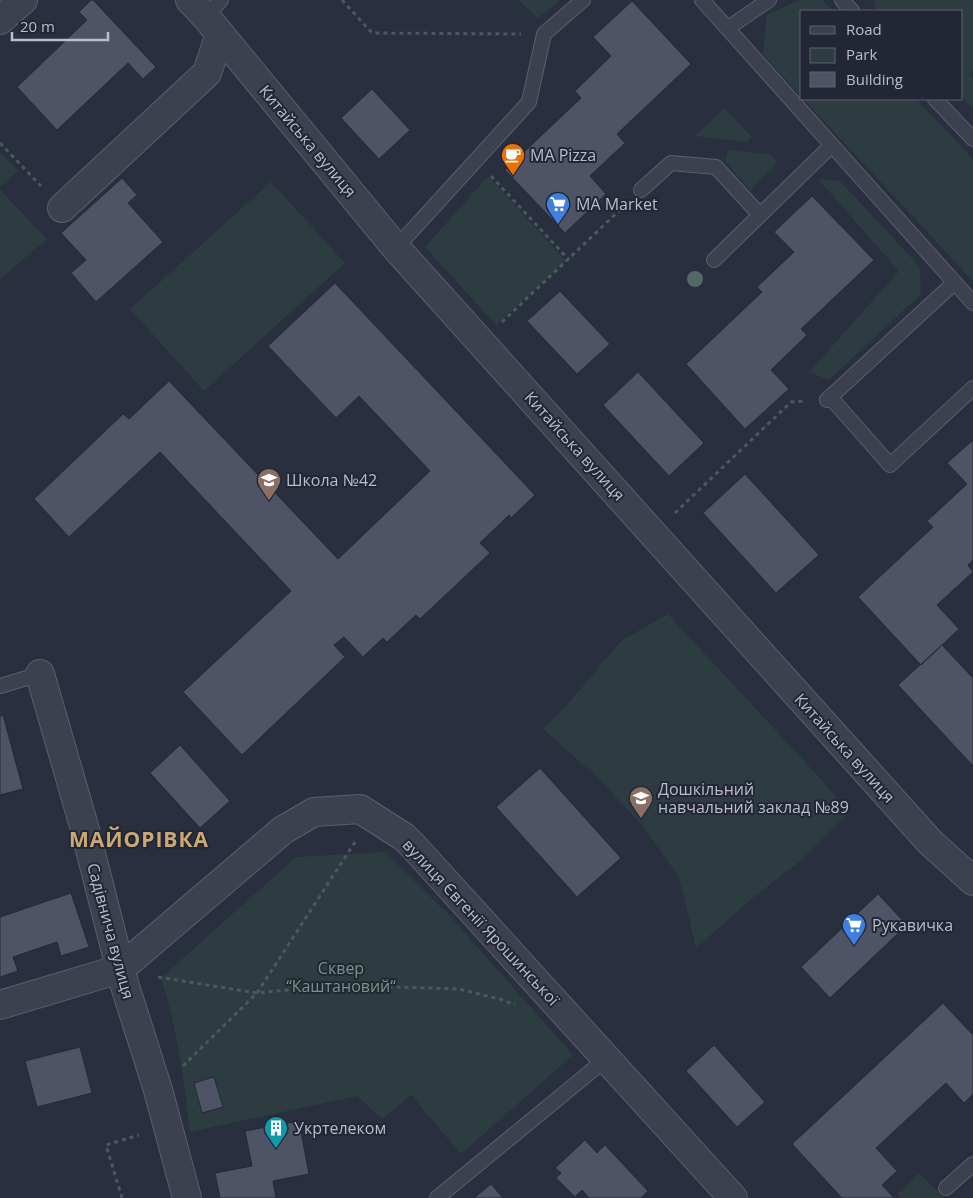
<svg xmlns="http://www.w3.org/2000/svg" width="973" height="1198" font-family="'Open Sans',sans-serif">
<rect width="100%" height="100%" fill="#292f3f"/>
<!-- green -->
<path fill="#2c3c41" d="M 518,0 L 560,0 L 538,18 Z
M 799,0 L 822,0 L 833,11 L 802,11 L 802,97 L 763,55 L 767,15 Z
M 875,0 L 973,0 L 973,70 L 969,74 L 973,79 L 973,108 L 962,97 L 962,11 L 878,11 L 874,5 Z
M 803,99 L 916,99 L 973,159 L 973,281 Z
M 724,108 L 752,137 L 747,142 L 695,136 Z
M 728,150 L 770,154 L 776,161 L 775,166 L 750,190 L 725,161 Z
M 0,152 L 18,171 L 0,187 Z
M 488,176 L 566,261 L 496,325 L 425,247 Z
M 818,179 L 840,181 L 920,267 L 921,294 L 829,380 L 809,372 L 899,271 Z
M 271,182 L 345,263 L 204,391 L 130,309 Z
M 0,190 L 47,239 L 0,279 Z
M 668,614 L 819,777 L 849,812 L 799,862 L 750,900 L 696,948 L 679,877 L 641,824 L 595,775 L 543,729 L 566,706 L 621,641 Z
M 385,852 L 449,915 L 573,1055 L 461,1154 L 411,1095 L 382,1119 L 357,1096 L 190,1132 C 184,1080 177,1028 161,978 L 296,857 Z
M 919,1173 L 944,1198 L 901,1198 L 897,1194 Z"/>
<!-- building -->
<path fill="#4e5366" stroke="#242837" d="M 91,0 L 93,0 L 156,67 L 143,79 L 128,63 L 57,130 L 17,87 L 87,20 L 79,12 Z
M 632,1 L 691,64 L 617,134 L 625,143 L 590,176 L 606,194 L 565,233 L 505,170 L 581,98 L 575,91 L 611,56 L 593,37 Z
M 372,89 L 410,130 L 379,159 L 341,118 Z
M 122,178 L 137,195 L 128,203 L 163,242 L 96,302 L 71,273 L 86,260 L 61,233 Z
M 812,196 L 874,260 L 801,329 L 807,335 L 771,370 L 789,389 L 745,429 L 686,364 L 762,292 L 757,287 L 794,252 L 774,232 Z
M 335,283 L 535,495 L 511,518 L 509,515 L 480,543 L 490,553 L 420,619 L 416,615 L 387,642 L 383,638 L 363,657 L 344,637 L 334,645 L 345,657 L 242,755 L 183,692 L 291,591 L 160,452 L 69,537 L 34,499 L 123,414 L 129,419 L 169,381 L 338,559 L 430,471 L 359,396 L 336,418 L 268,346 Z
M 560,291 L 610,344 L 577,374 L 527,321 Z
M 638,372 L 704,443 L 669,476 L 603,405 Z
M 973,440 L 973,560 L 968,565 L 973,572 L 937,605 L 959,629 L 921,665 L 858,597 L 933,527 L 927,521 L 967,484 L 947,463 Z
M 745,474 L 819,555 L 776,593 L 703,513 Z
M 942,645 L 973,678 L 973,766 L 898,685 Z
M 3,715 L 23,789 L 0,795 L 0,716 Z
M 180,745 L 230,801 L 200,828 L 150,773 Z
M 540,768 L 621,858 L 577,897 L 496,807 Z
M 71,893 L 89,947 L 61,956 L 57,942 L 13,957 L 18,971 L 0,977 L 0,917 Z
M 878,894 L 907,925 L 830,998 L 801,967 Z
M 943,1003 L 973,1035 L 973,1094 L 964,1103 L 946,1083 L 876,1148 L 897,1171 L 882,1185 L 894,1198 L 842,1198 L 792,1144 Z
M 714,1045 L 765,1102 L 737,1127 L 686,1071 Z
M 80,1047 L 92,1093 L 37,1107 L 25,1061 Z
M 214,1077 L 223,1107 L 202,1113 L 194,1083 Z
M 299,1121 L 309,1174 L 273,1181 L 276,1198 L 220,1198 L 215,1173 L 252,1166 L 245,1131 Z
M 585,1140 L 597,1153 L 605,1145 L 648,1191 L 641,1198 L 589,1198 L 582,1190 L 575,1197 L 556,1178 L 561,1173 L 555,1168 Z
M 491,1184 L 503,1198 L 474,1198 Z"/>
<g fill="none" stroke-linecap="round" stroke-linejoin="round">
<!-- service casing -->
<g stroke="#5b5f6d" stroke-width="16">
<path id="service" d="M 702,0 L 973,303
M 842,0 L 852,11
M 206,17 L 221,0
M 728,28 L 769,0
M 935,99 L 973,139
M 641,190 L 671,163 L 716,167 L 760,215
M 396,248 L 529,102 L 544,34 L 583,0
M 714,260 L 832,145
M 830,397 L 890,465 L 973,388
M 827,400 L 954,283
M 0,686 L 40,674
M 946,1188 L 973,1164
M 437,1198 L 606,1059"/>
</g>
<!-- minor casing -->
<g stroke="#5b5f6d" stroke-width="30">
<path id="minor" d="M 190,0 L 206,17 L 396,248 L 930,842 L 973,881
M 0,20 L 23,0
M 62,208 L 207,73 L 220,34
M 40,674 L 84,826 L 124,983 L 158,1090 L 187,1198
M 0,1005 L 120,969 L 283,830 L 314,812 L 360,809 L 404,837 L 414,847 L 733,1198"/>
</g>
<!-- path -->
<path stroke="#4b595f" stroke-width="3" stroke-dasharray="4 4" stroke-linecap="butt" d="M 342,0 L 372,33 L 521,34
M 0,143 L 41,186
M 491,176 L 569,260
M 502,322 L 624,206
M 675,513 L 791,402 L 804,401
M 158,977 L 257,993 L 308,988 L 396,987 L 459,989 L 503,1000 L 515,1005
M 183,1066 L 257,993 L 355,842
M 122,1198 L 106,1145 L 139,1135"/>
<!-- service -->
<use href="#service" stroke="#3d414f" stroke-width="14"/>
<!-- minor -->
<use href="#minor" stroke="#3d414f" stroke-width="28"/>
</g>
<!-- trees -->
<circle fill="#526964" cx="695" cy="279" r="8"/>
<!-- icons -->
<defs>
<g id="cafe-pin" transform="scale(1.25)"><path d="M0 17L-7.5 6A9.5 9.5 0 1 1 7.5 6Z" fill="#e8710a" stroke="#222635"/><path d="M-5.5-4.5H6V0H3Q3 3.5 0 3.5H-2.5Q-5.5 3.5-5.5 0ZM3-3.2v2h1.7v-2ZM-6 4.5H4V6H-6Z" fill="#fff"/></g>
<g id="supermarket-pin" transform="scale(1.25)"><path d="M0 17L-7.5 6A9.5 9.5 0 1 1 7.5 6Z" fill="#3f7fe0" stroke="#222635"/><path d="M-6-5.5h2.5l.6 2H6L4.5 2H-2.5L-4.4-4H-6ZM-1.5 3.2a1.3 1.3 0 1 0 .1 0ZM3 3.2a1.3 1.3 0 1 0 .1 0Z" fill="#fff"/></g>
<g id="school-pin" transform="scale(1.25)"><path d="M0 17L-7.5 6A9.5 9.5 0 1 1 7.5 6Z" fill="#8d6e63" stroke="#222635"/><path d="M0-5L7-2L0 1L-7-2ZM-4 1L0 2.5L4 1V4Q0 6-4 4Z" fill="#fff"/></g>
<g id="building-pin" transform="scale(1.25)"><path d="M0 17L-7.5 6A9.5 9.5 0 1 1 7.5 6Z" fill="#0f9aa8" stroke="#222635"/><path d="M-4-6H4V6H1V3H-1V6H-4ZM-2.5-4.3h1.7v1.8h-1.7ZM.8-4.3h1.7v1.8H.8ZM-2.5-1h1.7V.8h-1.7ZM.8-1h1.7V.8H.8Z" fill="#fff"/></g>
</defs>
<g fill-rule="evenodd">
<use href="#cafe-pin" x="513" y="155"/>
<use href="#supermarket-pin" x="558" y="204"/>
<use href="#school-pin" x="269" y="480"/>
<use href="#school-pin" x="641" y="798"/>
<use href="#supermarket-pin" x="854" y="925"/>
<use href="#building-pin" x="276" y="1128"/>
</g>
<g text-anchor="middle" stroke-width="4" stroke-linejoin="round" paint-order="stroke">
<!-- street labels -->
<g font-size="16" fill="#babdca" stroke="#222635">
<text transform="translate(308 141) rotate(50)" y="6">Китайська вулиця</text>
<text transform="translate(575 446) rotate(48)" y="6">Китайська вулиця</text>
<text transform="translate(845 748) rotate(48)" y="6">Китайська вулиця</text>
<text transform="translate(481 922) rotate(47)" y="6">вулиця Євгенії Ярошинської</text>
<text transform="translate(111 931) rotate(75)" y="6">Садівнича вулиця</text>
</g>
<!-- poi labels -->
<g font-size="16" fill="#babdca" stroke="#222635" text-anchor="start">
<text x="530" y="161">MA Pizza</text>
<text x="576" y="210">MA Market</text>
<text x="286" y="486">Школа №42</text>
<text x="658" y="795">Дошкільний<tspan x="658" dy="18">навчальний заклад №89</tspan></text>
<text x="872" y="931">Рукавичка</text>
<text x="294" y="1134">Укртелеком</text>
</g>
<!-- park labels -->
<g font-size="16" fill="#739882" stroke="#222635">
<text x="341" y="974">Сквер<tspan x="341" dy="18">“Каштановий“</tspan></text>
</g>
<!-- district labels -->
<g font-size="21" font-weight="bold" letter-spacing="1" fill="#cca973" stroke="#222635">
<text x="139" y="847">МАЙОРІВКА</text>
</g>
</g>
<!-- legend -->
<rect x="800" y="10" width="162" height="90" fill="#222635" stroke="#5f6271"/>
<rect x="810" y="26" width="25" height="8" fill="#3d414f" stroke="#5f6271"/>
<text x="846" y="35" font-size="15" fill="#babdca">Road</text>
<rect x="810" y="48" width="25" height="15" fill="#2c3c41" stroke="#5f6271"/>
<text x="846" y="60" font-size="15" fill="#babdca">Park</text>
<rect x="810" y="72" width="25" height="15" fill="#4e5366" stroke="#5f6271"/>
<text x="846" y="85" font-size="15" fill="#babdca">Building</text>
<!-- scale -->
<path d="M12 32v8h96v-8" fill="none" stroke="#babdca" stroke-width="2.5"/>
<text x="20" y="32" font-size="15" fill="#babdca" stroke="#222635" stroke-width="4" paint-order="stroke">20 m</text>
</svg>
